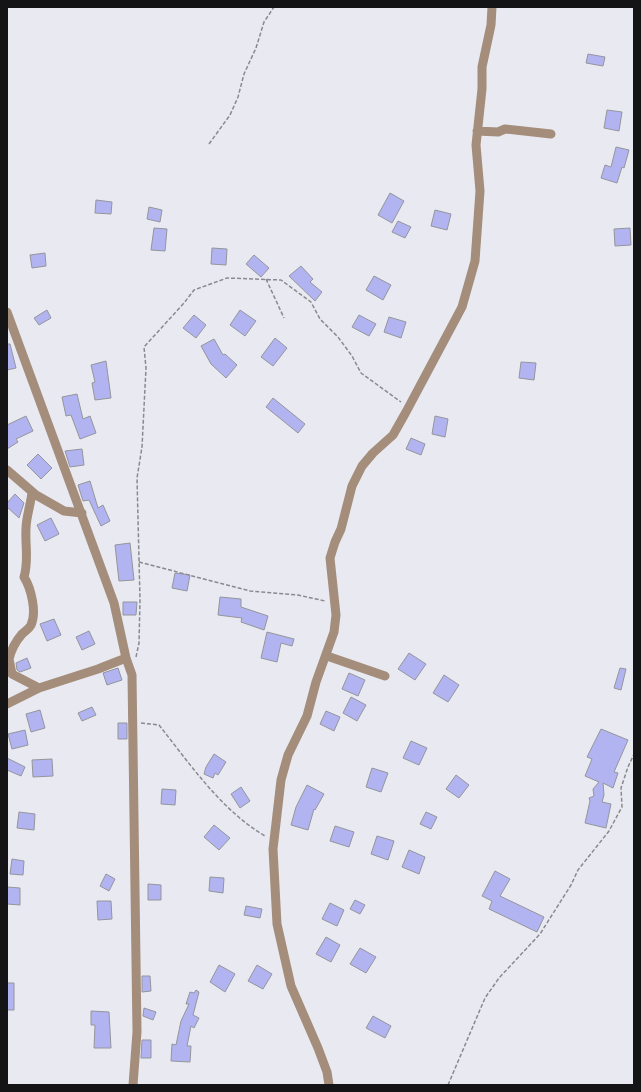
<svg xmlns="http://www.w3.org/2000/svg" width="641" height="1092" font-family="'Nunito Sans',sans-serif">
<rect width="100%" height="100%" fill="#e9eaf1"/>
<!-- building -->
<path fill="#b2b4f1" stroke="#94959b" d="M 588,54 L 605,57 L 603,66 L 586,63 Z
M 607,110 L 622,112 L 619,131 L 604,128 Z
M 616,147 L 629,150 L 624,168 L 622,167 L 617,183 L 601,178 L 605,165 L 611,167 Z
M 390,193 L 404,201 L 392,223 L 378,215 Z
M 96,200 L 112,202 L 111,214 L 95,213 Z
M 149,207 L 162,210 L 160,222 L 147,219 Z
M 435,210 L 451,214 L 447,230 L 431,226 Z
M 398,221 L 411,227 L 405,238 L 392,232 Z
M 154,228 L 167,229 L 165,251 L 151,250 Z
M 630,228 L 631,245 L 615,246 L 614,229 Z
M 212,248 L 227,249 L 226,265 L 211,264 Z
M 45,253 L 46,266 L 32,268 L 30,255 Z
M 254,255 L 269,268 L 261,277 L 246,264 Z
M 301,266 L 313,279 L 310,282 L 322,292 L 315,301 L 289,276 Z
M 374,276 L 391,285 L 383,300 L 366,290 Z
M 47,310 L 51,318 L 39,325 L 34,318 Z
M 240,310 L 256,321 L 245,336 L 230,325 Z
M 194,315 L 206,325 L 196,338 L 183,328 Z
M 359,315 L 376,324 L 369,336 L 352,327 Z
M 389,317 L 406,322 L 401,338 L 384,332 Z
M 275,338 L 287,348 L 273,366 L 261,357 Z
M 214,339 L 223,355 L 225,354 L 237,365 L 226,378 L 211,364 L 201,346 Z
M 7,344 L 10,344 L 16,368 L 7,370 Z
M 106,361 L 111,398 L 95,400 L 92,383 L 95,382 L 91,365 Z
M 521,362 L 536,363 L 534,380 L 519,378 Z
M 77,394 L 83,419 L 90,416 L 96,433 L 80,439 L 71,415 L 66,416 L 62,397 Z
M 273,398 L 305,424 L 298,433 L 266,407 Z
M 26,416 L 33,431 L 16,439 L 18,442 L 7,449 L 7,425 Z
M 435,416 L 448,419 L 445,437 L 432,434 Z
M 411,438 L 425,444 L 421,455 L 406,449 Z
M 82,449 L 84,465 L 70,467 L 65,451 Z
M 38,454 L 52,468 L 41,479 L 27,465 Z
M 90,481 L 98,508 L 103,505 L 110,521 L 101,526 L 89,500 L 83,501 L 78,485 Z
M 15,494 L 24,503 L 19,518 L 7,507 L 7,503 Z
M 51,518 L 59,534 L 45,541 L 37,525 Z
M 130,543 L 134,580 L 119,581 L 115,545 Z
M 175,573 L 190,575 L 187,591 L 172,588 Z
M 220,597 L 241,599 L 241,607 L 268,616 L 264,630 L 241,622 L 242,618 L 218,615 Z
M 123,602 L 137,602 L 136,615 L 123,615 Z
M 54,619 L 61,635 L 47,641 L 40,624 Z
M 89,631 L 95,644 L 82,650 L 76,637 Z
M 267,632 L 294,639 L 292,646 L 281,643 L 277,662 L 261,658 Z
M 409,653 L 426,664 L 415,680 L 398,669 Z
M 27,658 L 31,668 L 20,672 L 17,670 L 16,663 Z
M 118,668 L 122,680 L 107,685 L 103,673 Z
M 620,668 L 626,669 L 621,690 L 614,688 Z
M 349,673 L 365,680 L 358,696 L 342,689 Z
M 444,675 L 459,685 L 448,702 L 433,693 Z
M 351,697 L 366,705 L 357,721 L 343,713 Z
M 92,707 L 96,715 L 82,721 L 78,713 Z
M 40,710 L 45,728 L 31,732 L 26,714 Z
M 326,711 L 340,717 L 334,731 L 320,724 Z
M 118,723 L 127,723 L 127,739 L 118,739 Z
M 601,729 L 628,740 L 614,772 L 618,773 L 613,788 L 603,783 L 604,795 L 602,802 L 611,804 L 606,828 L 585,823 L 590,801 L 589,798 L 594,796 L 593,789 L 599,782 L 585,776 L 592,759 L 587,757 Z
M 25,730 L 28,745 L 12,749 L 8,734 Z
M 411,741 L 427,748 L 419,765 L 403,758 Z
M 214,754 L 226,762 L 218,775 L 215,773 L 213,778 L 204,774 L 206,767 Z
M 7,758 L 25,767 L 21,776 L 7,770 Z
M 52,759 L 53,776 L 33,777 L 32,760 Z
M 372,768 L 388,773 L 381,792 L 366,787 Z
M 456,775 L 469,785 L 459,798 L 446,789 Z
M 307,785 L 324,794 L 315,810 L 314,809 L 308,830 L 291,825 L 296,807 Z
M 241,787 L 250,801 L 240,808 L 231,794 Z
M 162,789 L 176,790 L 175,805 L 161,804 Z
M 19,812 L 35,814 L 34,830 L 17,828 Z
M 426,812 L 437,817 L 431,829 L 420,824 Z
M 214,825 L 230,838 L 219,850 L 204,837 Z
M 335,826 L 354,832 L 349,847 L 330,841 Z
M 377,836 L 394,841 L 388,860 L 371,854 Z
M 409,850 L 425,857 L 419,874 L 402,867 Z
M 12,859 L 24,861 L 23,875 L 10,874 Z
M 495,871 L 510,879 L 500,896 L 544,917 L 537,932 L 489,909 L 492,901 L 482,896 Z
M 106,874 L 115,879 L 109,891 L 100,886 Z
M 210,877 L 224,878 L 223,893 L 209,891 Z
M 148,884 L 161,885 L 161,900 L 148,900 Z
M 7,887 L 20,888 L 20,905 L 7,904 Z
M 355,900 L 365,905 L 360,914 L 350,909 Z
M 97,901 L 111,901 L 112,919 L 98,920 Z
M 330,903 L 344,910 L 337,926 L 322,919 Z
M 246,906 L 262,909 L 260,918 L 244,915 Z
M 326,937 L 340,945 L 331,962 L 316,954 Z
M 360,948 L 376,957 L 366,973 L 350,964 Z
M 219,965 L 235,974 L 225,992 L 210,982 Z
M 257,965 L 272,974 L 263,989 L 248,981 Z
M 142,976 L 150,976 L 151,991 L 142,992 Z
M 7,983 L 14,983 L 14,1010 L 7,1010 Z
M 196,990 L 199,992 L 193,1015 L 199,1018 L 194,1028 L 191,1026 L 187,1046 L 191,1046 L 190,1062 L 171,1061 L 172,1044 L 176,1045 L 181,1021 L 189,1004 L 186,1004 L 190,992 L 194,993 Z
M 144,1008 L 156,1012 L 153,1020 L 143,1016 Z
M 91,1011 L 109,1012 L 111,1048 L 94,1048 L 95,1025 L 91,1025 Z
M 373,1016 L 391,1026 L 385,1038 L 366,1028 Z
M 142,1040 L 151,1040 L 151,1058 L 141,1058 Z"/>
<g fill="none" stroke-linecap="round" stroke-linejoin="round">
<!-- path -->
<path stroke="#898a8f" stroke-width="1.5" stroke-dasharray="4 2" stroke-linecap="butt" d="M 209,144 L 230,115 L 238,97 L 244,74 L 256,48 L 264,22 L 274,7
M 266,279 L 284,318
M 139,562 L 250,591 L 298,595 L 325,601
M 136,657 L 139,643 L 140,600 L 137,478 L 142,447 L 146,368 L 144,347 L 184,303 L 194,290 L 227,278 L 281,280 L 311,302 L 320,319 L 338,337 L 352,356 L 361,373 L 401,402
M 141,723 L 159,725 C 190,764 221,810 265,836
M 448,1085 L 485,998 L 499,978 L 540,934 L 571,885 L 578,870 L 609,831 L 622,807 L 621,788 L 628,767 L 634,754"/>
<!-- minor -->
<path stroke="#a48d7a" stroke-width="9" d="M 477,131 L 498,132 L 505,129 L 551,134
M 7,312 L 114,603 L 126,658 L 132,675 L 137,1032 L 133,1085
M 7,470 L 36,495 L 64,511 L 82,513
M 327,656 L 385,676
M 9,659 C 11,650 16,641 22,634 C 25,631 29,629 31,625 C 37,612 31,588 24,577 C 29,561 25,545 26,529 C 26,517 31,504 32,492
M 7,661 L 9,659 L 12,674 L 39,688
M 7,704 L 39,688 L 98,669 L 126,658
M 329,1085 L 327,1072 L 318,1048 L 291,986 L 277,924 L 273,849 L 281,780 L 288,755 L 307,716 L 316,682 L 334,632 L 336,615 L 330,558 L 335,542 L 341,529 L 352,486 L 362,466 L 373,453 L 393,435 L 406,412 L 462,307 L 475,261 L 480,191 L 476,145 L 482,89 L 482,67 L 491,25 L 492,7"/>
</g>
<!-- border -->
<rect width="641" height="1092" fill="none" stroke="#141416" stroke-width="16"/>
</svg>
